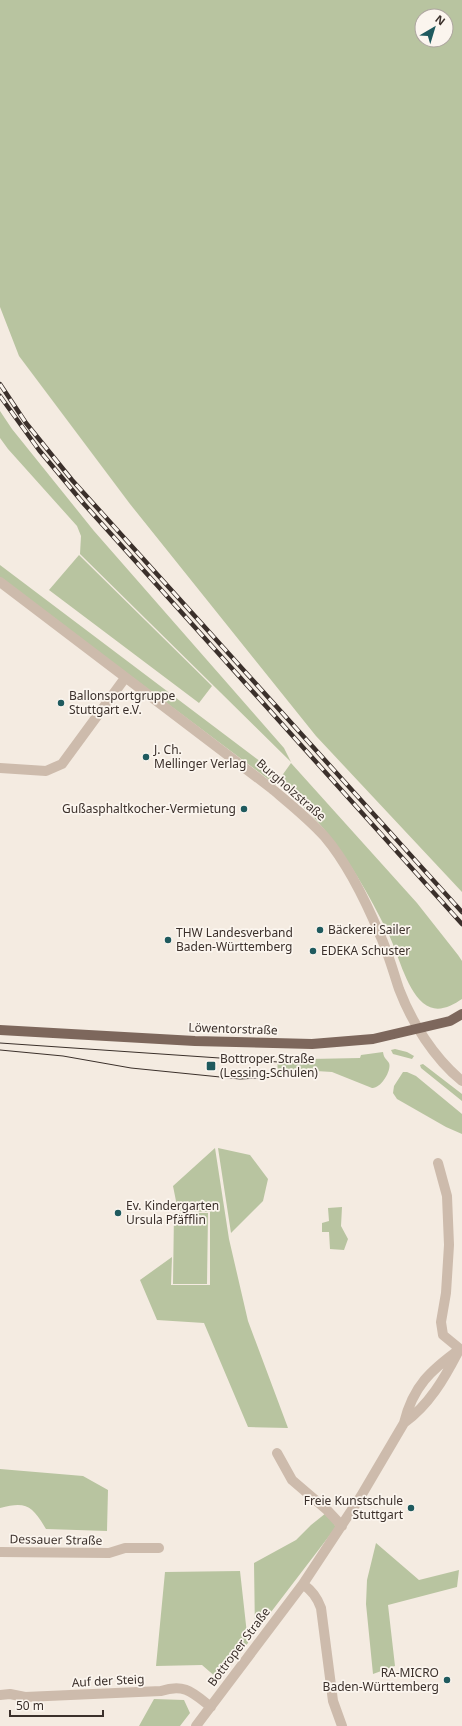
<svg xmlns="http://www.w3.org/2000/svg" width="462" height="1726" font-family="'Noto Sans',sans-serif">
<rect width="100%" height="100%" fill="#f4ebe1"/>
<!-- green -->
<path fill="#b8c4a0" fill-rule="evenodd" d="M 0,0 L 462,0 L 462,892 L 316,736 L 130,504 L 19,356 L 0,307 ZM 422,16 L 446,16 L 446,40 L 422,40 Z
M 0,411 L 12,429 L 94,531 L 284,748 L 291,762 L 80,554 L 81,536 L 77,526 L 8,449 L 0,438 Z
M 79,555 L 212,686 L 199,703 L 49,590 Z
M 0,565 L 281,777 L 291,763 L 417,903 L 458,955 L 462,961 L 462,999 C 450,1007 436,1014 423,1003 C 405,987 398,952 387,931 C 369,895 349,859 323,828 C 310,812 293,798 278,783 L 276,785 L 0,578 Z
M 395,1049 L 407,1052 L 414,1056 L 412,1059 L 393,1054 L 391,1050 Z
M 383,1052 C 384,1059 386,1058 389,1063 C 392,1070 381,1089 372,1088 L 332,1072 L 316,1071 L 315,1074 L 277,1076 L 278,1056 L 310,1059 L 360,1058 L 361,1055 Z
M 423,1064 L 462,1094 L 462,1101 L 421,1068 L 420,1065 Z
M 403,1072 L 407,1072 L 416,1076 L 462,1114 L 462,1134 L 446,1127 L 397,1099 L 393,1093 L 394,1086 Z
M 215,1148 L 229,1239 L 248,1321 L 288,1428 L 248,1427 L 204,1323 L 157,1320 L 140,1280 L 172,1257 L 171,1285 L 210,1285 L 210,1212 L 178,1211 L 173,1186 Z
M 218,1148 L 250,1155 L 268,1179 L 263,1201 L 231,1233 Z
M 342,1207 L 341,1226 L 348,1239 L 344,1250 L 330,1249 L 329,1232 L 322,1232 L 322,1223 L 329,1221 L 328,1208 Z
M 174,1213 L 208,1213 L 207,1284 L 173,1284 Z
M 0,1469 L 83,1476 L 108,1490 L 107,1531 L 46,1529 C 32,1506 27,1501 0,1508 Z
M 326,1513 L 336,1527 L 255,1633 L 254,1563 L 296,1540 L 311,1525 Z
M 376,1543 L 419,1580 L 459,1570 L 457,1587 L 388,1605 L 395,1666 L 373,1674 L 366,1604 L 367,1580 Z
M 240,1571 L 248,1643 L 217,1678 L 202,1665 L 156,1666 L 165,1572 Z
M 154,1699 L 184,1700 L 190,1713 L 180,1726 L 139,1726 Z"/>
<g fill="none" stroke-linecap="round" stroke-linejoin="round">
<!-- minor -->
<path stroke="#cdbbac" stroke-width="10" d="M 0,582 L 271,788 C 290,804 309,819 325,837 C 347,863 367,904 380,935 C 388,952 393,971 399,989 C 412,1023 434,1058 462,1081
M 0,768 L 46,771 L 62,764 L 125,678
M 438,1163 L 447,1196 L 449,1245 L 446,1293 L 441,1322 L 443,1335 L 460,1349
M 404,1423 C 429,1405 444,1379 458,1352
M 277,1453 L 292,1480 L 327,1510 L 342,1526
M 0,1552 L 109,1553 L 125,1548 L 159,1548
M 303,1584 C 312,1591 317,1597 321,1608 L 333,1701 L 342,1726
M 0,1695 L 10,1694 L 25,1697 L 161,1691 C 185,1683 193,1693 211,1707
M 196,1726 L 303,1584 L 361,1496 L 404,1423 C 413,1386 431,1370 460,1349"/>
<!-- major -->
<path stroke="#7d675c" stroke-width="10" d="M 0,1030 L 195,1041 L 312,1044 L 373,1039 L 450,1021 L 462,1014"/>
<!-- tram -->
<path stroke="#3b302b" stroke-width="1" d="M 0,1043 L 278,1062
M 0,1050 L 63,1056 L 131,1068 L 240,1079 L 277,1077"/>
<!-- rail casing -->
<g stroke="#3b302b" stroke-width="4.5">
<path id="rail" d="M 0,384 L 26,423 L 72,480 L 462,912
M 0,396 L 39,450 L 84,504 L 462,924"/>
</g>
<!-- rail -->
<use href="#rail" stroke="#fbf5ee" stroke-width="3" stroke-dasharray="9" stroke-linecap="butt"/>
</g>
<!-- markers -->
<g fill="#1f5a5e" stroke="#fbf5ee" stroke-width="1.5">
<circle cx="61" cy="703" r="4"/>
<circle cx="146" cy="757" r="4"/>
<circle cx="244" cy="809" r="4"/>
<circle cx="320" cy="930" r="4"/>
<circle cx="168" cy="940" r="4"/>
<circle cx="313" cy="951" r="4"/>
<rect x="206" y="1061" width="10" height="10" rx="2"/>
<circle cx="118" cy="1213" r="4"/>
<circle cx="411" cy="1508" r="4"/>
<circle cx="447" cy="1680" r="4"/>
</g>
<g text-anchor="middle" stroke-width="3.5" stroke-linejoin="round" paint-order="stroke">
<!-- poi labels -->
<g font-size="12" fill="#3b302b" stroke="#fbf5ee" text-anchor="start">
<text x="69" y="700">Ballonsportgruppe<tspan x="69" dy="14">Stuttgart e.V.</tspan></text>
<text x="154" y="754">J. Ch.<tspan x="154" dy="14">Mellinger Verlag</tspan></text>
<text x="236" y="813" text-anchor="end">Gußasphaltkocher-Vermietung</text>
<text x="328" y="934">Bäckerei Sailer</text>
<text x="176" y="937">THW Landesverband<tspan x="176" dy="14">Baden-Württemberg</tspan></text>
<text x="321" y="955">EDEKA Schuster</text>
<text x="220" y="1063">Bottroper Straße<tspan x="220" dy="14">(Lessing-Schulen)</tspan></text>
<text x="126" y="1210">Ev. Kindergarten<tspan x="126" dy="14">Ursula Pfäfflin</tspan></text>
<text x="403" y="1505" text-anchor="end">Freie Kunstschule<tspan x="403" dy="14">Stuttgart</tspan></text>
<text x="439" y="1677" text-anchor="end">RA-MICRO<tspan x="439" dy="14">Baden-Württemberg</tspan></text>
</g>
<!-- street labels -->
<g font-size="12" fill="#3b302b" stroke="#fbf5ee">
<text transform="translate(291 790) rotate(41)" y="4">Burgholzstraße</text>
<text transform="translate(233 1029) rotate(2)" y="4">Löwentorstraße</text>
<text transform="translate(56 1540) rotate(1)" y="4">Dessauer Straße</text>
<text transform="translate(239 1647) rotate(-53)" y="4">Bottroper Straße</text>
<text transform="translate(108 1681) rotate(-3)" y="4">Auf der Steig</text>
</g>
</g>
<!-- north arrow -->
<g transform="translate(434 28) rotate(38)"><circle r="19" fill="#fbf5ee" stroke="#aea6a0"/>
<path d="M0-3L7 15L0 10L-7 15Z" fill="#1f5a5e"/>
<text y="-6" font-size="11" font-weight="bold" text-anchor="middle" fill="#3b302b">N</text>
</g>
<!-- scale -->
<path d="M10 1710v6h93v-6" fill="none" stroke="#3b302b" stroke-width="2"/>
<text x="16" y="1710" font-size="12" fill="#3b302b" stroke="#fbf5ee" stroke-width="3" paint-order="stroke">50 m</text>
</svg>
